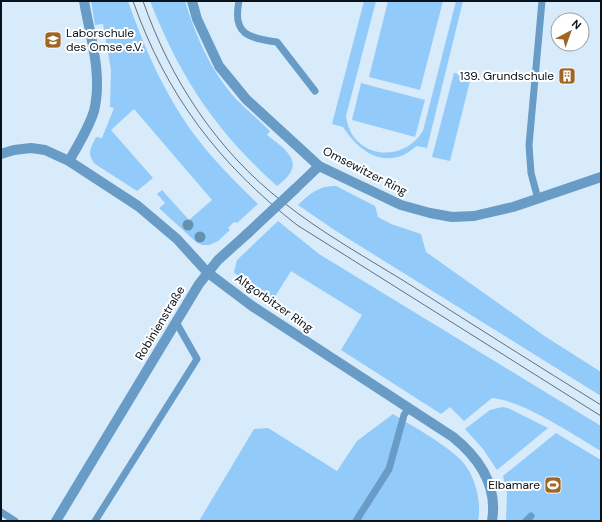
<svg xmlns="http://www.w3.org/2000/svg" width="602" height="522" font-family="'DM Sans',sans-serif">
<rect width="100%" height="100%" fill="#d8ebfb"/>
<!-- green -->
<path fill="#92cafa" d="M 91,1 L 128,1 C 145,50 167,100 200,142 C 217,164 238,184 258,204 L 237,223 L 234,222 L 228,228 L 230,230 L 218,241 L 209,245 L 202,245 L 196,242 L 159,208 L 165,203 L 157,194 L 162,190 L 189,220 L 212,200 L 134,109 L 111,130 L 153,178 L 137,191 L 95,164 C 86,154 91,148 96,137 L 102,138 L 114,108 L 110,107 L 111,70 L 103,24 L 95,25 Z
M 150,1 L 185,1 C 196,37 211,71 236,99 C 247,110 259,120 270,131 L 267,135 C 289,152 307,164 277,186 C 215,130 181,79 150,1 Z
M 364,1 L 376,1 L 346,116 C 351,158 402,165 423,131 L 456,1 L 463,1 L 427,148 L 417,146 C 411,150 404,156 397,157 C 373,163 355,145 343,127 L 332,124 Z
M 388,1 L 443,1 L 420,90 L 369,77 Z
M 454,73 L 471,77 L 450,161 L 432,157 Z
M 361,83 L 425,100 L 415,137 L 352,120 Z
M 336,186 L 375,206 L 378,217 L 391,224 L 421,234 L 426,252 L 546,337 L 601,372 L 601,396 L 336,231 L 298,205 C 309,194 320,185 336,186 Z
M 278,221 L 319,254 L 601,426 L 601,451 C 572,434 524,401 492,398 L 464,421 L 450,407 L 441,414 L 341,350 L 362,315 L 291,271 L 271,303 L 249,289 L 234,272 L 237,260 Z
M 502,407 L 508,408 L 548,428 L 497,470 L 483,449 L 465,429 L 490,410 Z
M 393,414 C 414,427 445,444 462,461 C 475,475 482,502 478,521 L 199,521 L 254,429 L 268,428 L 337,471 L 357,441 Z
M 556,433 L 601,460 L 601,521 L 506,521 L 507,493 L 503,476 Z"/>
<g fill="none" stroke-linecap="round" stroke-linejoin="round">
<!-- lane -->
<path stroke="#689bc5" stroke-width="7" d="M 239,1 C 232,34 248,38 277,42 L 315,91
M 538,199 L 531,173 L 529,145 L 542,1
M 1,512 L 15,521
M 95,521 L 197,359 L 176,322
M 356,521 L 389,469 L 404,415 L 408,409
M 526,521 L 531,516"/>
<!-- street -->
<path stroke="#689bc5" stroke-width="10" d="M 192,1 L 197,19 L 219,66 L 246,99 L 319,166 L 401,205 L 430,213 L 452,217 L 474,216 L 513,207 L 601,177
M 1,154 L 14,150 L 31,148 L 45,150 L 69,161 L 138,206 L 177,239 L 207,272 L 252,306 L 453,437 C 479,458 498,486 492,521
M 69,161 C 78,145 89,128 94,111 C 103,75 90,36 84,1
M 295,189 L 319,166
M 56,521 L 199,284 L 218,260 L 247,234"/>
<!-- tram -->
<path stroke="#62707c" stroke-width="1" d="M 133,1 C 166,95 219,164 297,225 L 601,416
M 143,1 C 170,79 217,151 283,202 C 323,234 369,259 412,286 C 475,326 538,366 601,405"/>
<!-- street-bridge -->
<path stroke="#689bc5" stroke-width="10" d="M 247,234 L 295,189"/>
</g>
<!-- trees -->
<g fill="#6591af">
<circle cx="188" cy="225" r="5.5"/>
<circle cx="200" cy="237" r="5.5"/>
</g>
<!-- icons -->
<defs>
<g id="school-square" transform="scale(0.9)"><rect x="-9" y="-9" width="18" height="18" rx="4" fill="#a06625" stroke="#fff"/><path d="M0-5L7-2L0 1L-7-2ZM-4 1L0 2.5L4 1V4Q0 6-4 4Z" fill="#fff"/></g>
<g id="building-square" transform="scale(0.9)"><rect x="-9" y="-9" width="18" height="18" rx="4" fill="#a06625" stroke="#fff"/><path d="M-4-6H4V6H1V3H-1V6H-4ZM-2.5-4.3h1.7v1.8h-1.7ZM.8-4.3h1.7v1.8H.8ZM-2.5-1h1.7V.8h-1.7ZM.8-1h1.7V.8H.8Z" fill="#fff"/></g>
<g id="stadium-square" transform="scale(0.9)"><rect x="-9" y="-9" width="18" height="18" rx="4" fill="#a06625" stroke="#fff"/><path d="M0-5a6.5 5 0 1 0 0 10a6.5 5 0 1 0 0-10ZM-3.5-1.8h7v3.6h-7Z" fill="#fff"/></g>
</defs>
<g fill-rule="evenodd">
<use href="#school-square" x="53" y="40"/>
<use href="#building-square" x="567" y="76"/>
<use href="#stadium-square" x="553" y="485"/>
</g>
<g text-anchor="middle" stroke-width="4" stroke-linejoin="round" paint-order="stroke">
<!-- poi labels -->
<g font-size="12" fill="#07121b" stroke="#fff" text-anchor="end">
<text x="66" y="37" text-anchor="start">Laborschule<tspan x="66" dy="14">des Omse e.V.</tspan></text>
<text x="554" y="80">139. Grundschule</text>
<text x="540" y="489">Elbamare</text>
</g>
<!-- street labels -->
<g font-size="12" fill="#07121b" stroke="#fff">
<text transform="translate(365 171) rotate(27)" y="4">Omsewitzer Ring</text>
<text transform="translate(274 303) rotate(35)" y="4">Altgorbitzer Ring</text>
<text transform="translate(160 323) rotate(-59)" y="4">Robinienstraße</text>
</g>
</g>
<!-- border -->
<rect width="602" height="522" fill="none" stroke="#07121b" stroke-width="4"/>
<!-- north arrow -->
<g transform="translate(570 32) rotate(41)"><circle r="19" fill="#ffffff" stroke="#9ca0a4"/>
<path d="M0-3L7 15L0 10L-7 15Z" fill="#a06625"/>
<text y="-6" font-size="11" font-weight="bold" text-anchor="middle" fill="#07121b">N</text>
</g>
</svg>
